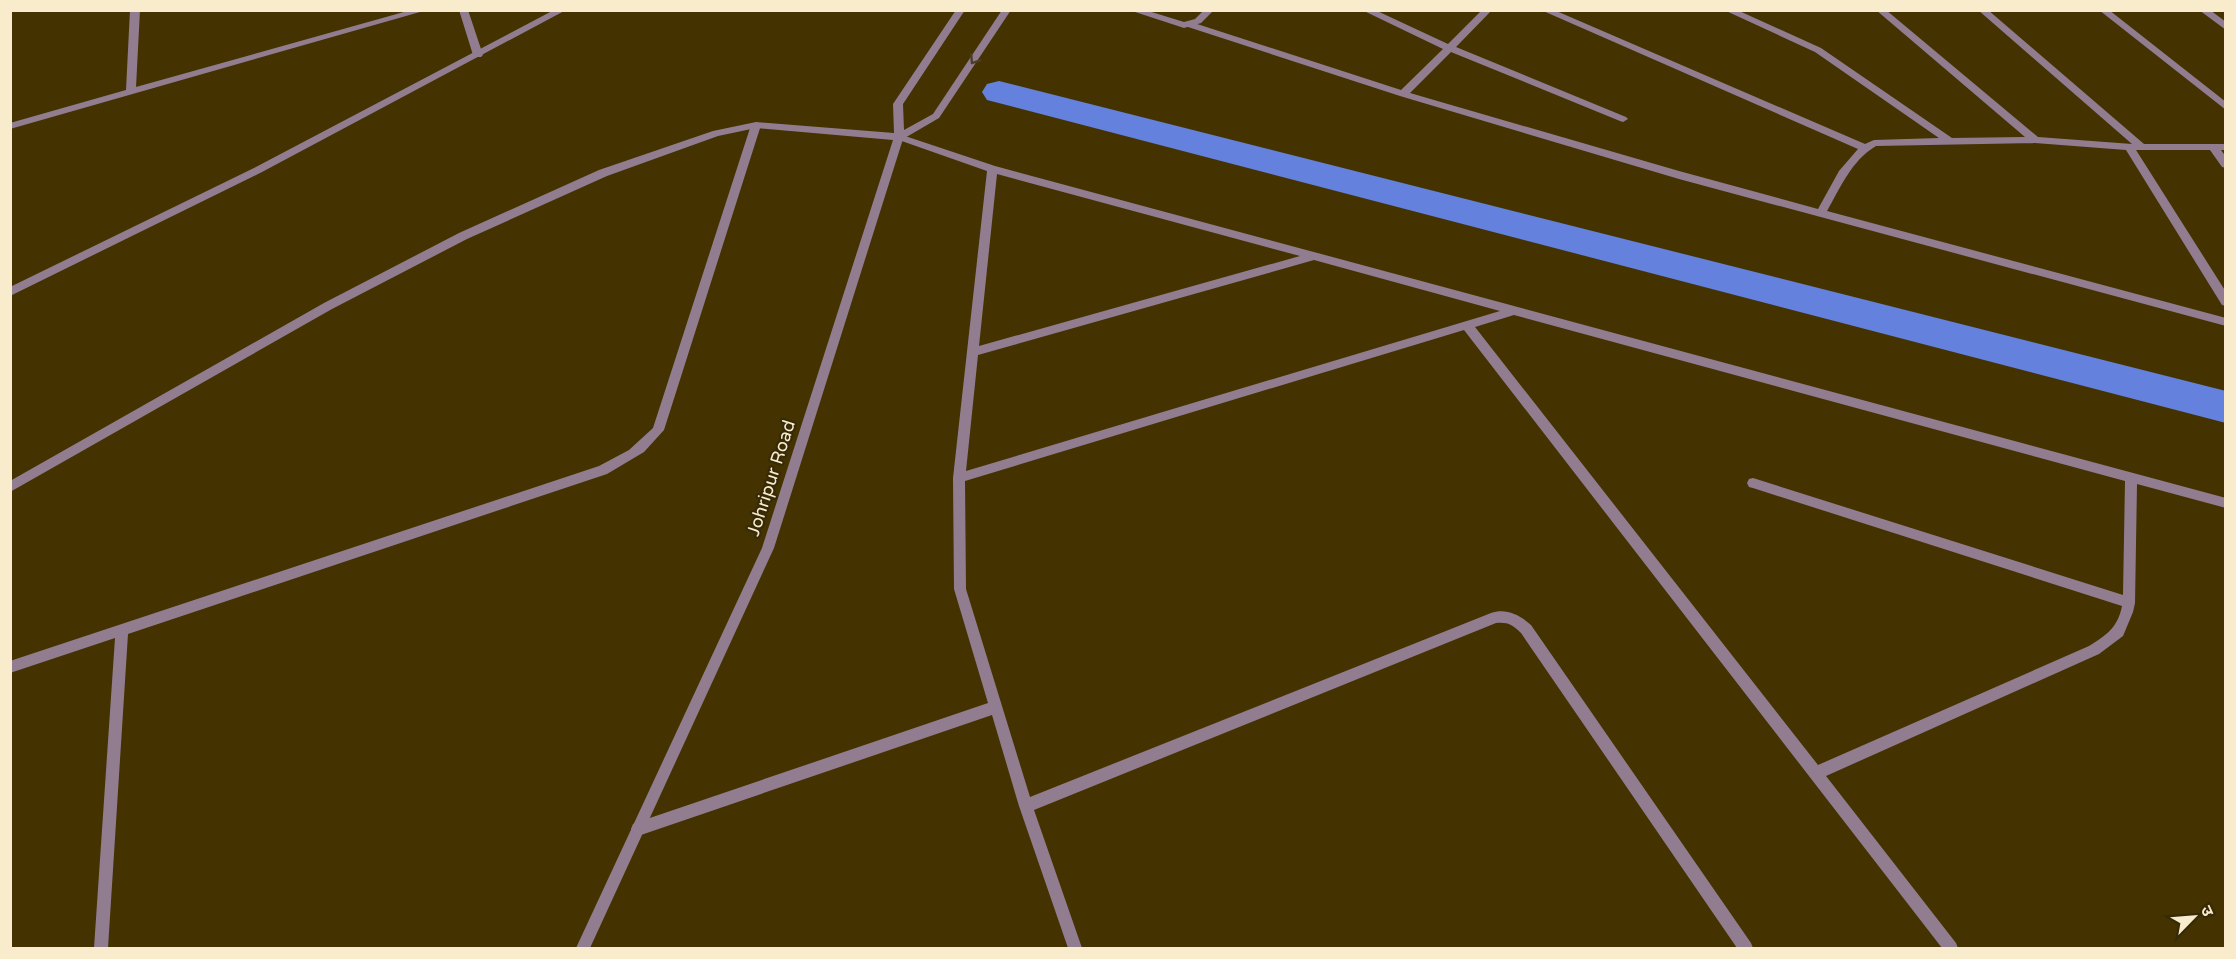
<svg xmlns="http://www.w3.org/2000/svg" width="2236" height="959" font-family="'Varela Round','Noto Sans Devanagari',sans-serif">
<rect width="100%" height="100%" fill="#443301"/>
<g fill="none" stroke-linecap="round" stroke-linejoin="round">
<!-- canal -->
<path fill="#6482dd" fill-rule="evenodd" d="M 999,81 L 2226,391 L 2226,423 L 987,100 L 982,92 L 987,84 Z"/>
<!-- minor -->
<path fill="#927d90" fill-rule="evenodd" d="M 130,10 L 140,10 L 136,87 L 411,10 L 427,10 L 10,129 L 10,123 L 126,90 Z
M 459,10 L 468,10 L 483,55 L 481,57 L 475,57 L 473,55 Z
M 1362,10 L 1375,10 L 1448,44 L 1482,10 L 1492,10 L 1456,47 L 1626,117 L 1628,119 L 1623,122 L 1620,121 L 1451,52 L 1410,93 L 1679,171 L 1818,209 L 1839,171 L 1858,149 L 1541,10 L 1554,10 L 1865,144 L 1874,140 L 1939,138 L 1815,52 L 1724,10 L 1737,10 L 1821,48 L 1952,138 L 2025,137 L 1876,10 L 1886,10 L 2038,137 L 2132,144 L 1978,10 L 1988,10 L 2144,144 L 2226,144 L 2226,150 L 2221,150 L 2226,157 L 2226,168 L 2222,167 L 2210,150 L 2136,150 L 2226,292 L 2226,306 L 2222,305 L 2126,150 L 2035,143 L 1876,146 C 1851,161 1841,187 1827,211 L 2226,318 L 2226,326 L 1679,179 L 1400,96 L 1188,27 L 1186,25 L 1188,23 L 1194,23 L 1401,90 L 1443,49 Z
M 2099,10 L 2109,10 L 2226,102 L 2226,110 Z
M 2199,10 L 2210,10 L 2226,22 L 2226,30 Z
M 756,122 L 761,125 L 664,430 L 644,452 L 607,474 L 128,634 L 108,948 L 94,948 L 115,638 L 10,673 L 10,661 L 599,466 L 629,450 L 653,428 L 751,125 Z
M 899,134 L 995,166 L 2226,498 L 2226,508 L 2137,484 L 2135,603 L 2133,612 L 2123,636 L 2099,654 L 1826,776 L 1956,943 L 1958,948 L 1942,948 L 1464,330 L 965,481 L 966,589 L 1030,797 L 1491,613 C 1506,608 1520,615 1531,625 L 1751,943 L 1753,948 L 1737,948 L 1521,633 C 1513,625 1508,622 1496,623 L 1034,810 L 1082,948 L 1068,948 L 1019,806 L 992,715 L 638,836 L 633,834 L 631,829 L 633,824 L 638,822 L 988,703 L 954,589 L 953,478 L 987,171 L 896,139 L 896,135 ZM 997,174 L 1300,256 L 979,346 ZM 1314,260 L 1500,311 L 966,471 L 978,355 ZM 1514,315 L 2125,481 L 2123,595 L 1753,478 L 1749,479 L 1747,483 L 1749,487 L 1753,488 L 2122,606 C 2118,627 2107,635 2089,646 L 1818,765 L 1475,327 Z"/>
<!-- tertiary -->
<path fill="#927d90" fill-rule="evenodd" d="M 554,10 L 566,10 L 262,172 L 10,296 L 10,287 L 254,168 Z
M 956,10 L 965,10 L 903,104 L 904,130 L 933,114 L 1002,10 L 1011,10 L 939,118 L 903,139 L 774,548 L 590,948 L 576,948 L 762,548 L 893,140 L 756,128 L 718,136 L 607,176 L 467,239 L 332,309 L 10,492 L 10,481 L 324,303 L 459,233 L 599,170 L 713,131 L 756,122 L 894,133 L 893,104 Z
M 1129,10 L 1145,10 L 1184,22 L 1195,19 L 1204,10 L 1214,10 L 1201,23 L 1184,28 Z"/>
</g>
<!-- one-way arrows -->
<defs><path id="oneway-chevron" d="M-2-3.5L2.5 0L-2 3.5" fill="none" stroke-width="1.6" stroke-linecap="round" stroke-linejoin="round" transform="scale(1.5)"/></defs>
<use stroke="#4d3f2b" href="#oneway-chevron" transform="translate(974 60) rotate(124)"/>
<g text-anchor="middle" stroke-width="4.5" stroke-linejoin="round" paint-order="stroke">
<!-- street labels -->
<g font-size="18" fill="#f8eccd" stroke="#362a09">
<text transform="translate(771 478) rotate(-72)" y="6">Johripur Road</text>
</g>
</g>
<!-- border -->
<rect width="2236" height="959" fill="none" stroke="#f8eccd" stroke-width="24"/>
<!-- north arrow -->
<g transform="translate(2194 917) rotate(65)" stroke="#362a09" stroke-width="4.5" paint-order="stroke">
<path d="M0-4.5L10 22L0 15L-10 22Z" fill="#f8eccd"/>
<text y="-9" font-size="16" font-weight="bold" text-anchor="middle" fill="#f8eccd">उ</text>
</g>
</svg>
